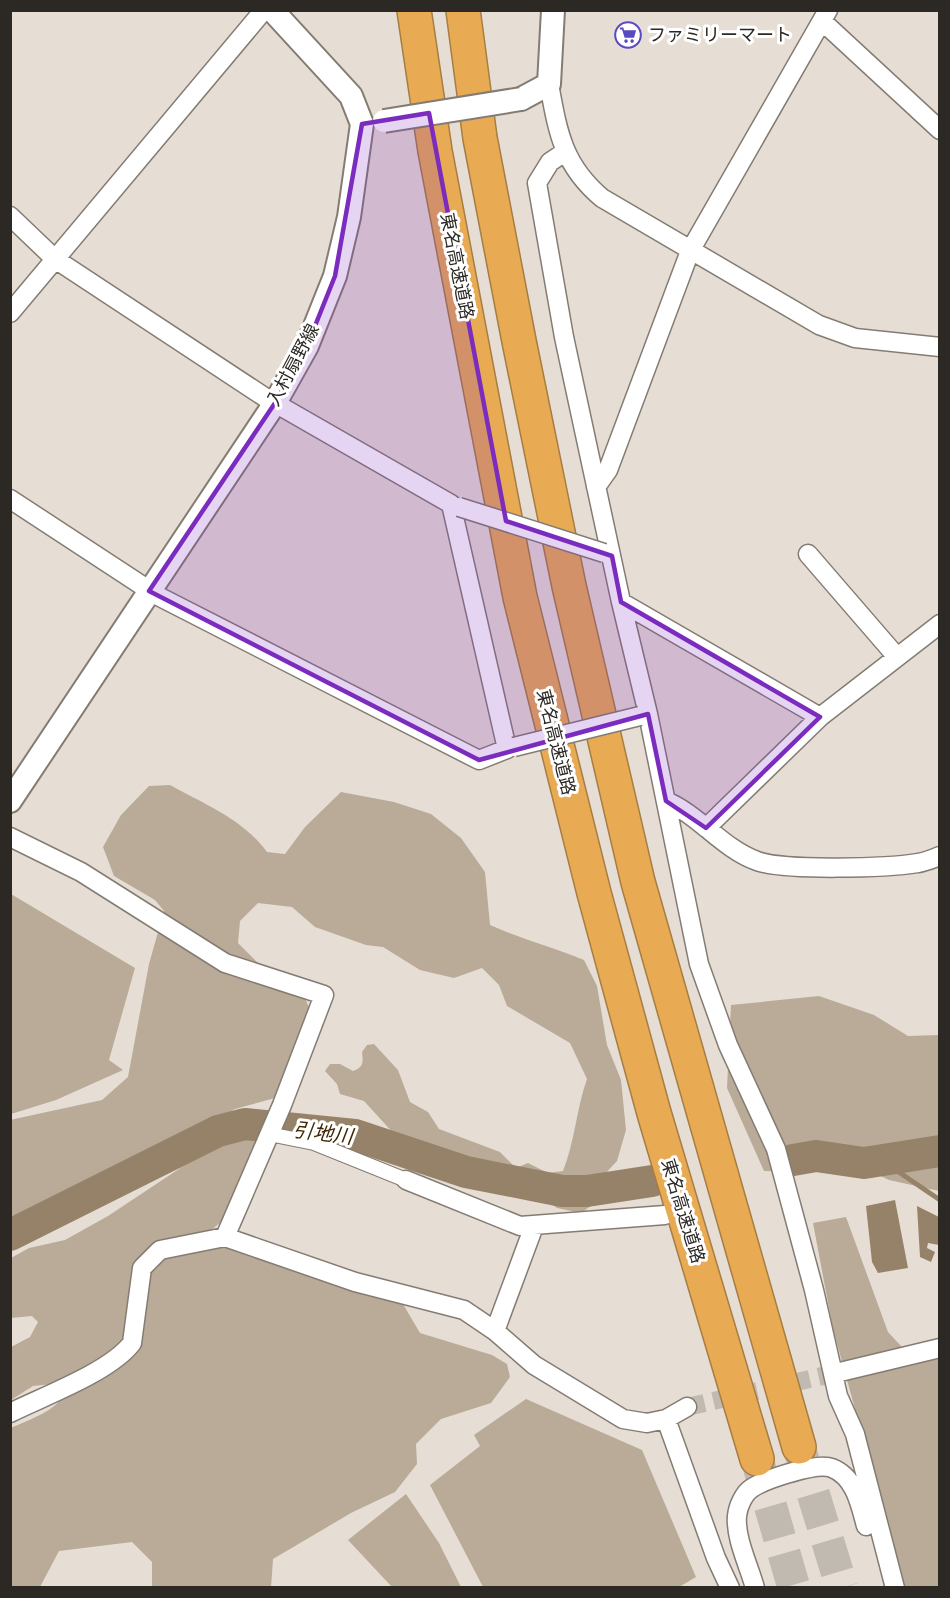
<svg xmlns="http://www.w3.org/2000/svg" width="950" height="1598" font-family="'Sofia Sans Condensed','Noto Sans JP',sans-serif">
<rect width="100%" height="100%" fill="#e6ded4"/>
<!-- green -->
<path fill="#b9ab98" d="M 170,785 C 204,804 243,819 267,852 L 285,854 L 305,827 L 341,792 L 394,802 L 431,814 L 461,838 L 485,872 L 490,925 C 521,939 553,947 584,960 L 597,986 L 607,1045 L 621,1080 L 626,1130 L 617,1161 L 602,1177 L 599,1200 L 581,1213 L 557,1208 L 515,1179 L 505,1178 L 466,1166 L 446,1153 L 405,1146 L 364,1101 L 340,1094 L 337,1084 L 325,1071 L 330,1064 L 340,1064 L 353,1071 C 364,1067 363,1062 362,1052 L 367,1045 L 374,1044 L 398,1070 L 410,1102 L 428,1112 L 439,1129 L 500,1152 L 516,1168 L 528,1163 L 548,1173 L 563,1171 C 575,1141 576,1110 587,1079 L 570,1043 L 507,1006 L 499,985 L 482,968 L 454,978 L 420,970 L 383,947 L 366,945 L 315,927 L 292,907 L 258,903 L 240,921 L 238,943 L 281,986 L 304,996 L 311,1012 L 275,1098 L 235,1109 L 96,1185 L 25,1215 L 11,1216 L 10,1120 L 102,1100 L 128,1077 L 149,964 L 164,911 L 155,900 L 114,876 L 103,847 L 121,815 L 149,786 Z
M 11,894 L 135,968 L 109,1060 L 123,1070 L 56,1100 L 11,1114 Z
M 819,996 L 874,1015 L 908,1036 L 939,1035 L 939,1191 L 889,1180 L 874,1173 L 764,1171 L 727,1088 L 731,1005 Z
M 243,1133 L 260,1134 L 262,1141 L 230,1215 L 211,1230 L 211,1235 L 394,1298 L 403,1304 L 420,1333 L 492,1355 L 507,1364 L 510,1377 L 491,1403 L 441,1419 L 416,1444 L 417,1464 L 395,1492 L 351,1513 L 273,1559 L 271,1588 L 152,1587 L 152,1562 L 132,1542 L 59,1551 L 40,1587 L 11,1587 L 11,1428 C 30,1419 58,1411 67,1390 L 61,1383 L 33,1386 L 11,1400 L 11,1347 L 30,1337 L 38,1322 L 32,1316 L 11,1318 L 11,1258 L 29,1248 L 65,1240 L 108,1216 L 200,1155 Z
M 846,1217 L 888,1332 L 916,1362 L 939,1359 L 939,1587 L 904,1587 L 833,1329 L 813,1223 Z
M 526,1399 L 642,1450 L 696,1577 L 679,1587 L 483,1587 L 430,1485 L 480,1446 L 474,1435 Z
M 406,1494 L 439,1543 L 461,1587 L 392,1587 L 348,1540 Z"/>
<!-- water -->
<path fill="#968268" d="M 895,1200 L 908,1268 L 878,1273 L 872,1262 L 866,1206 Z
M 917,1206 L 939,1217 L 939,1245 L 928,1243 L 927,1248 L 935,1252 L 931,1262 L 920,1257 Z"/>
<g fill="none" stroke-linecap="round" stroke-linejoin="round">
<!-- stream -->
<path stroke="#968268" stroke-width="5" d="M 881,1160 L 940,1200"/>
<!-- river -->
<path stroke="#968268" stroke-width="32" d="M 793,1160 L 816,1156 L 864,1163 L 940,1151
M 10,1235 L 218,1131 L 245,1124 L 355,1135 L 466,1172 L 562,1191 L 587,1191 L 652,1181"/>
<!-- minor-tunnel -->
<path stroke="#c1bab1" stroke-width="18" stroke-dasharray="18 9" stroke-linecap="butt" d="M 687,1407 L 840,1372"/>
<!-- motorway-tunnel -->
<path stroke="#c1bab1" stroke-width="33" stroke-dasharray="33 16" stroke-linecap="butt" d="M 799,1447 L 842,1588
M 757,1459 L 794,1588"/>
<!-- pedestrian casing -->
<g stroke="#847c73" stroke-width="16">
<path id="pedestrian" d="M 269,1134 L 314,1143 L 406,1180"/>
</g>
<!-- minor casing -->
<g stroke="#847c73" stroke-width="21">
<path id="minor" d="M 822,21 L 940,130
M 549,84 C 558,133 563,165 602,198 L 819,325 L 855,338 L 940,347
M 565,152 L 550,162 L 537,183 L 564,337 L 621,602 L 648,714 L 699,964 L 728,1045 L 776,1149 L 814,1290 L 838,1396 L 855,1434 L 895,1588
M 10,216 L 55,259 L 266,398 L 451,504 L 507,749 L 479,760 L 158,596 L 10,499
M 10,313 L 264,10
M 596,487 L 608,470 L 690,251 L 828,10
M 808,554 L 897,657
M 621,602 L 820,717
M 666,801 C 699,815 723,849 757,861 C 784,871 888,868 918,863 C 925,862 932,859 940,856
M 706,828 L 820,717 L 940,624
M 10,837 L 81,872 L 225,963 L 324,995 L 282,1105 L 225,1237
M 406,1180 L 520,1226 L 665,1215
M 495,1331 L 534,1226
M 840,1372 L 940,1348
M 10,1413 C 44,1396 110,1372 132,1343 L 142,1268 L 160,1250 L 225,1237 L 355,1282 L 464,1310 L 495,1331 L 534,1365 L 623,1419 L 647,1423 L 666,1419 L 687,1407
M 666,1419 L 716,1558 L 730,1588
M 755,1588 C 749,1566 735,1538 737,1516 C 738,1506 744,1493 752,1488 C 766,1479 817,1462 832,1468 C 855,1477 860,1504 866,1526"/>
</g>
<!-- tertiary casing -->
<g stroke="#847c73" stroke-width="26">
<path id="tertiary" d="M 521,99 L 549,84 L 553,10
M 10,801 L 275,403 L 307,346 L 335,276 L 349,217 L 362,124 L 351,96 L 272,10"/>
</g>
<!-- motorway casing -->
<g stroke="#a67d43" stroke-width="36">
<path id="motorway" d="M 414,10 L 435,151 L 520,597 L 594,893 L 654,1113 L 757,1459
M 463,10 L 480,138 L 519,341 L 569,586 L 638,882 L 799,1447"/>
</g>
<!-- pedestrian -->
<use href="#pedestrian" stroke="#fff" stroke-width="14"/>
<!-- minor -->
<use href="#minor" stroke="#fff" stroke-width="18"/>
<!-- tertiary -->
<use href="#tertiary" stroke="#fff" stroke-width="22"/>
<!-- motorway -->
<use href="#motorway" stroke="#e8aa53" stroke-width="33"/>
<!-- minor-bridge casing -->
<g stroke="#847c73" stroke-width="21" stroke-linecap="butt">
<path id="minor-bridge" d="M 459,507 L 604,553
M 514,747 L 640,716"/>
</g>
<!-- tertiary-bridge casing -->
<g stroke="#847c73" stroke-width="26" stroke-linecap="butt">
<path id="tertiary-bridge" d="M 384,121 L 521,99"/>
</g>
<!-- minor-bridge -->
<use href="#minor-bridge" stroke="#fff" stroke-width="18"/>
<!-- tertiary-bridge -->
<use href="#tertiary-bridge" stroke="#fff" stroke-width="22"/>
</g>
<!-- marked area -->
<path fill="#7b2cbf" fill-opacity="0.2" stroke="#7b2cbf" stroke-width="4.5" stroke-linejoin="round" d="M 429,113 L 506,521 L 612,556 L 621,602 L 820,717 L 706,828 L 666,801 L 648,714 L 479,760 L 149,591 L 275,403 L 307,346 L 335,276 L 362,124 Z"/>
<!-- icons -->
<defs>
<g id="supermarket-ring" transform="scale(1.35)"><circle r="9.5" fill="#fff" stroke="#594ac3" stroke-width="1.5"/><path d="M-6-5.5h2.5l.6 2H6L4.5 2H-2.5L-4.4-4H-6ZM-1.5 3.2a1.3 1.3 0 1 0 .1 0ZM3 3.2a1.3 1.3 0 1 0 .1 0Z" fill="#594ac3"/></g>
</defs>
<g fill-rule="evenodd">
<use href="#supermarket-ring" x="628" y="35"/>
</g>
<g text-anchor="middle" stroke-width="6" stroke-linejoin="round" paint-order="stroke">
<!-- poi labels -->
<g font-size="18" fill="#2c2925" stroke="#fff" text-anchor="start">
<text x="648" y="41">ファミリーマート</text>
</g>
<!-- street labels -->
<g font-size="18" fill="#2c2925" stroke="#fff">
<text transform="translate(457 266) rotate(79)" y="6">東名高速道路</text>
<text transform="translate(293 365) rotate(-62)" y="6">入村扇野線</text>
<text transform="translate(556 742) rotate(76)" y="6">東名高速道路</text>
<text transform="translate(683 1211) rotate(73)" y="6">東名高速道路</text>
</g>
<!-- water labels -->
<g font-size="20" font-style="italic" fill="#3d2602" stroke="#fff">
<text transform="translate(323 1133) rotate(7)" y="7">引地川</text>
</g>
</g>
<!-- border -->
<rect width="950" height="1598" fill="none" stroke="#2c2925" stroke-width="24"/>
</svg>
